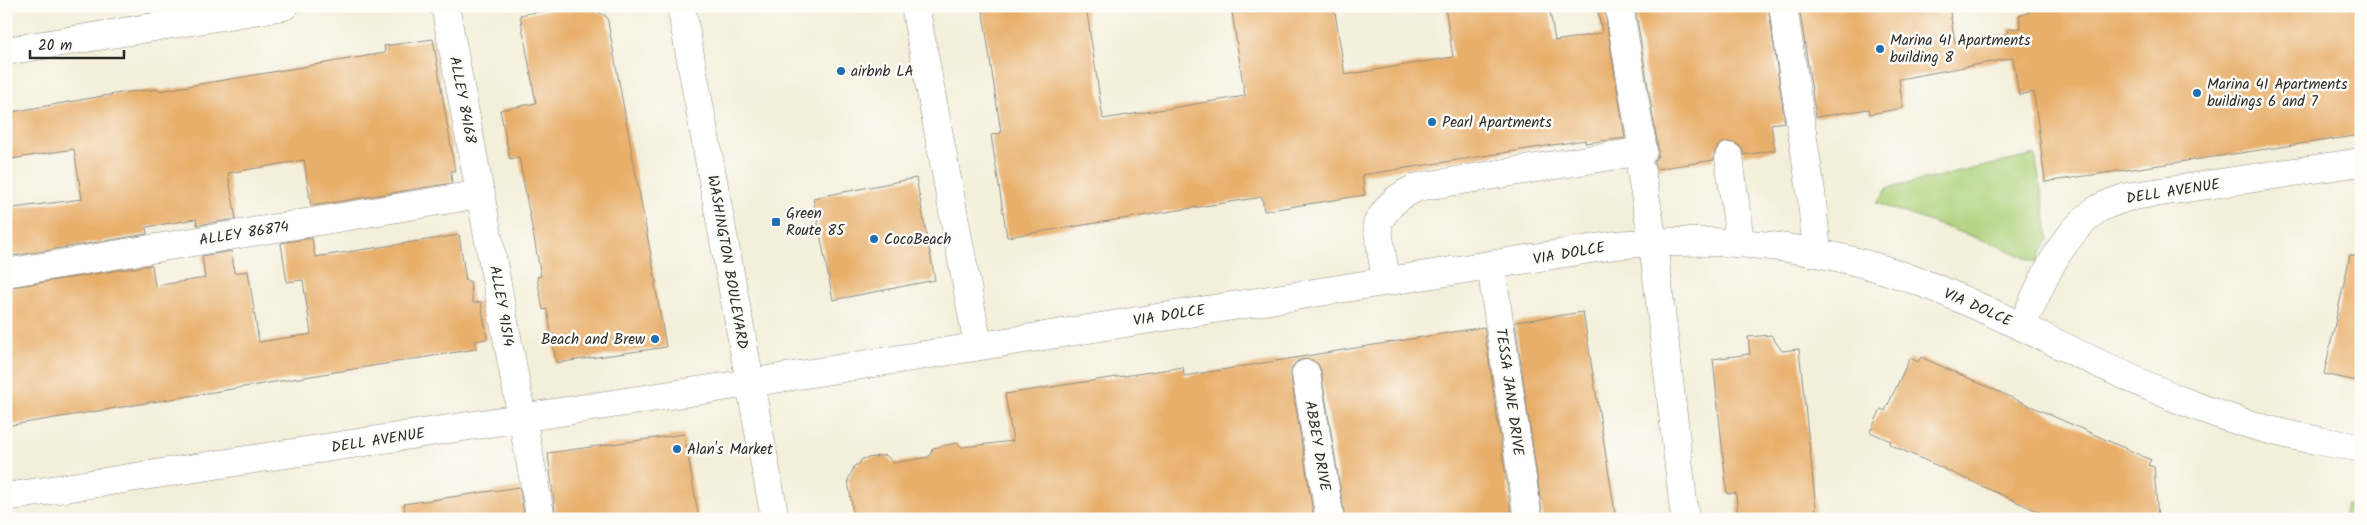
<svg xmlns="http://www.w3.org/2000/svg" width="2367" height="525" font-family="Kalam,sans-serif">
<rect width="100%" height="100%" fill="#fdfcf7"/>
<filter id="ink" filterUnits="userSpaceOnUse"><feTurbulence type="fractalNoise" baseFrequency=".02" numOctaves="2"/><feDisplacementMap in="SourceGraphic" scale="10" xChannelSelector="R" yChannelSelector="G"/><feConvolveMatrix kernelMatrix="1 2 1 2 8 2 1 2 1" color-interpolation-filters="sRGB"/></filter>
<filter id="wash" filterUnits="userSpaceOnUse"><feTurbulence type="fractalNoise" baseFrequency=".0096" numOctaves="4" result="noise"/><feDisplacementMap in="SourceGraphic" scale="20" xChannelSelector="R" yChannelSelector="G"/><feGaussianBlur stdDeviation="1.12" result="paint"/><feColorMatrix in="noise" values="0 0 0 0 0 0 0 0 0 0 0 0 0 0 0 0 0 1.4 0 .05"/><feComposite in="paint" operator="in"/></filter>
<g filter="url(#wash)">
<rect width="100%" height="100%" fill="#f3efda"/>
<!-- green -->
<path fill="#add17a" stroke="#6c7e52" d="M 2035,155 L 2049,238 L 2036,263 L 1994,244 L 1876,203 L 1888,188 Z
M 2346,505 L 2361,507 L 2361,519 L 2342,519 Z"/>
<g id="blocks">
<!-- building -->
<path fill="#e8af6a" d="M 568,6 L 589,6 L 607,17 L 656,283 L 655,284 L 666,347 L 556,363 L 547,309 L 543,310 L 537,277 L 541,276 L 519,157 L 510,159 L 500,110 L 536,103 L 520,15 Z
M 982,6 L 1086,6 L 1103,119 L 1245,96 L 1231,6 L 1334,6 L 1345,75 L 1453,57 L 1445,6 L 1549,6 L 1555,41 L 1602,33 L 1597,6 L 1604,6 L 1625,138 L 1585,143 L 1585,140 L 1362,175 L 1365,195 L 1264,211 L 1262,197 L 1007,237 L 991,135 L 1001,133 Z
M 1635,6 L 1768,6 L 1785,122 L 1771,124 L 1775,150 L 1744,155 L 1742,148 L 1735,143 L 1727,142 L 1719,145 L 1715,151 L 1714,160 L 1656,169 L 1654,162 L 1658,156 L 1658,148 Z
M 1799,6 L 1949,6 L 1955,43 L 2009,34 L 2008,29 L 2021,28 L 2019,15 L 2029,13 L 2028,6 L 2361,6 L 2361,135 L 2045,182 L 2034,92 L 2019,95 L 2013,58 L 1899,79 L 1903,108 L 1870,114 L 1869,109 L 1816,117 Z
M 433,39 L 455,171 L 451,171 L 452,183 L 311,206 L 304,160 L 228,173 L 236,219 L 197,225 L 196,219 L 146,227 L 147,234 L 6,257 L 6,209 L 82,199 L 74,149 L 11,159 L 6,113 L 120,93 L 159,89 L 159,91 L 385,53 L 384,46 Z
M 916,178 L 935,280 L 833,300 L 813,198 Z
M 459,235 L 466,281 L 470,281 L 473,303 L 481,302 L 487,339 L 475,341 L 476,349 L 6,426 L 6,288 L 152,265 L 155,286 L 205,278 L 202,256 L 232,251 L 234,273 L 248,271 L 259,342 L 311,334 L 303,280 L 287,282 L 281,243 L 312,238 L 315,257 Z
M 2350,255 L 2361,256 L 2361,382 L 2324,374 Z
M 1583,312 L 1616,519 L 1543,519 L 1515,322 Z
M 1484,327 L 1512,519 L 1345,519 L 1321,371 L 1318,364 L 1312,360 L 1304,359 L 1296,362 L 1291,369 L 1291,377 L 1314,519 L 854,519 L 848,480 L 855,465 L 858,465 L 862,459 L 886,455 L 893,463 L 929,457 L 933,448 L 956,443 L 962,447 L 1013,441 L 1005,394 L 1183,367 L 1184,376 Z
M 1771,335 L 1782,351 L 1799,349 L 1817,519 L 1738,519 L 1736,493 L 1727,494 L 1713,359 L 1750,354 L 1748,337 Z
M 1921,357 L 2151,460 L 2148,465 L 2154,467 L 2158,519 L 2055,519 L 1889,444 L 1891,441 L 1870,432 L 1881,409 L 1885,411 L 1910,358 L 1918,362 Z
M 684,434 L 699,519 L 556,519 L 548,453 Z
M 519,487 L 525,519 L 405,519 L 404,504 Z"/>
</g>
</g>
<g filter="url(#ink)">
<use href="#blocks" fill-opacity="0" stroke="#8f8d82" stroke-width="1"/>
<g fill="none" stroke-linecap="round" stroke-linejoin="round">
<!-- minor casing -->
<g stroke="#8f8d82" stroke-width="29">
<path id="minor" d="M 445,6 L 541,519
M 915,6 L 978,346
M 1783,6 L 1811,192 L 1817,252
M 6,51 L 284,6
M 1729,157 L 1740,242
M 1641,171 L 1653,242 L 1685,519
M 1491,266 L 1528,519
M 6,273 L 481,194
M 1386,281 L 1377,224 C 1389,204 1396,197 1418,187 L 1643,151 L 1619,6
M 2022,326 C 2041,285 2058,239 2095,211 C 2104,204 2117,201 2127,197 L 2361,162
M 1306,374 L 1330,519
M 6,497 L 749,383 L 1615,245 C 1723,236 1823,244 1925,284 C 2054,334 2172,414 2310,439 C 2327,442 2344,446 2361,447"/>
</g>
<!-- major casing -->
<g stroke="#8f8d82" stroke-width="29">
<path id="major" d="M 681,6 L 775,519"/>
</g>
<!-- minor -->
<use href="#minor" stroke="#fff" stroke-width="28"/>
<!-- major -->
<use href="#major" stroke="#fff" stroke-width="28"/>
</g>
</g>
<!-- markers -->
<g fill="#1f6fb2" stroke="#fdfcf7" stroke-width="2">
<circle cx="1880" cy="49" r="5"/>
<circle cx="841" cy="71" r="5"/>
<circle cx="2197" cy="93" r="5"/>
<circle cx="1432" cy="122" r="5"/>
<rect x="771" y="217" width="10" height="10" rx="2.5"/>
<circle cx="874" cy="239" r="5"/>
<circle cx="655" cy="339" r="5"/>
<circle cx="677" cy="449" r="5"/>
</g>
<g text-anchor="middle" stroke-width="5" stroke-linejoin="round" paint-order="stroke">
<!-- poi labels -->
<g font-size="15" fill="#2b2b2b" stroke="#fdfcf7" text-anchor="start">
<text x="1890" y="45">Marina 41 Apartments<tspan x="1890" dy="17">building 8</tspan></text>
<text x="851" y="76">airbnb LA</text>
<text x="2207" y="89">Marina 41 Apartments<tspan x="2207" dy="17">buildings 6 and 7</tspan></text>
<text x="1442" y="127">Pearl Apartments</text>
<text x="786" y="218">Green<tspan x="786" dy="17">Route 85</tspan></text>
<text x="884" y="244">CocoBeach</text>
<text x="645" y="344" text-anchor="end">Beach and Brew</text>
<text x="687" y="454">Alan's Market</text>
</g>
<!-- street labels -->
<g font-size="15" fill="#2b2b2b" stroke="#fdfcf7">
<text transform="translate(463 100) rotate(79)" y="5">ALLEY 84168</text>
<text transform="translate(2173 191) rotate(-9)" y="5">DELL AVENUE</text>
<text transform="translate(244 233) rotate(-9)" y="5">ALLEY 86874</text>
<text transform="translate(1569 253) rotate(-10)" y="5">VIA DOLCE</text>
<text transform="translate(728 262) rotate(80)" y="5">WASHINGTON BOULEVARD</text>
<text transform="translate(502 306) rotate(80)" y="5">ALLEY 91514</text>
<text transform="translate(1978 307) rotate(24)" y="5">VIA DOLCE</text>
<text transform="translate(1169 315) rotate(-9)" y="5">VIA DOLCE</text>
<text transform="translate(1510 392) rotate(82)" y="5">TESSA JANE DRIVE</text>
<text transform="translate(378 440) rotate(-9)" y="5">DELL AVENUE</text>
<text transform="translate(1318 446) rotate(80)" y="5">ABBEY DRIVE</text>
</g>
</g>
<!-- margin -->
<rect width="2367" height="525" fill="none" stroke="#fdfcf7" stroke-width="25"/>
<!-- scale -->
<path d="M30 50v8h94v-8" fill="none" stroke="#2b2b2b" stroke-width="2.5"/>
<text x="38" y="50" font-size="15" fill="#2b2b2b" stroke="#fdfcf7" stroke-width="4" paint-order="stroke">20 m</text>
</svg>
